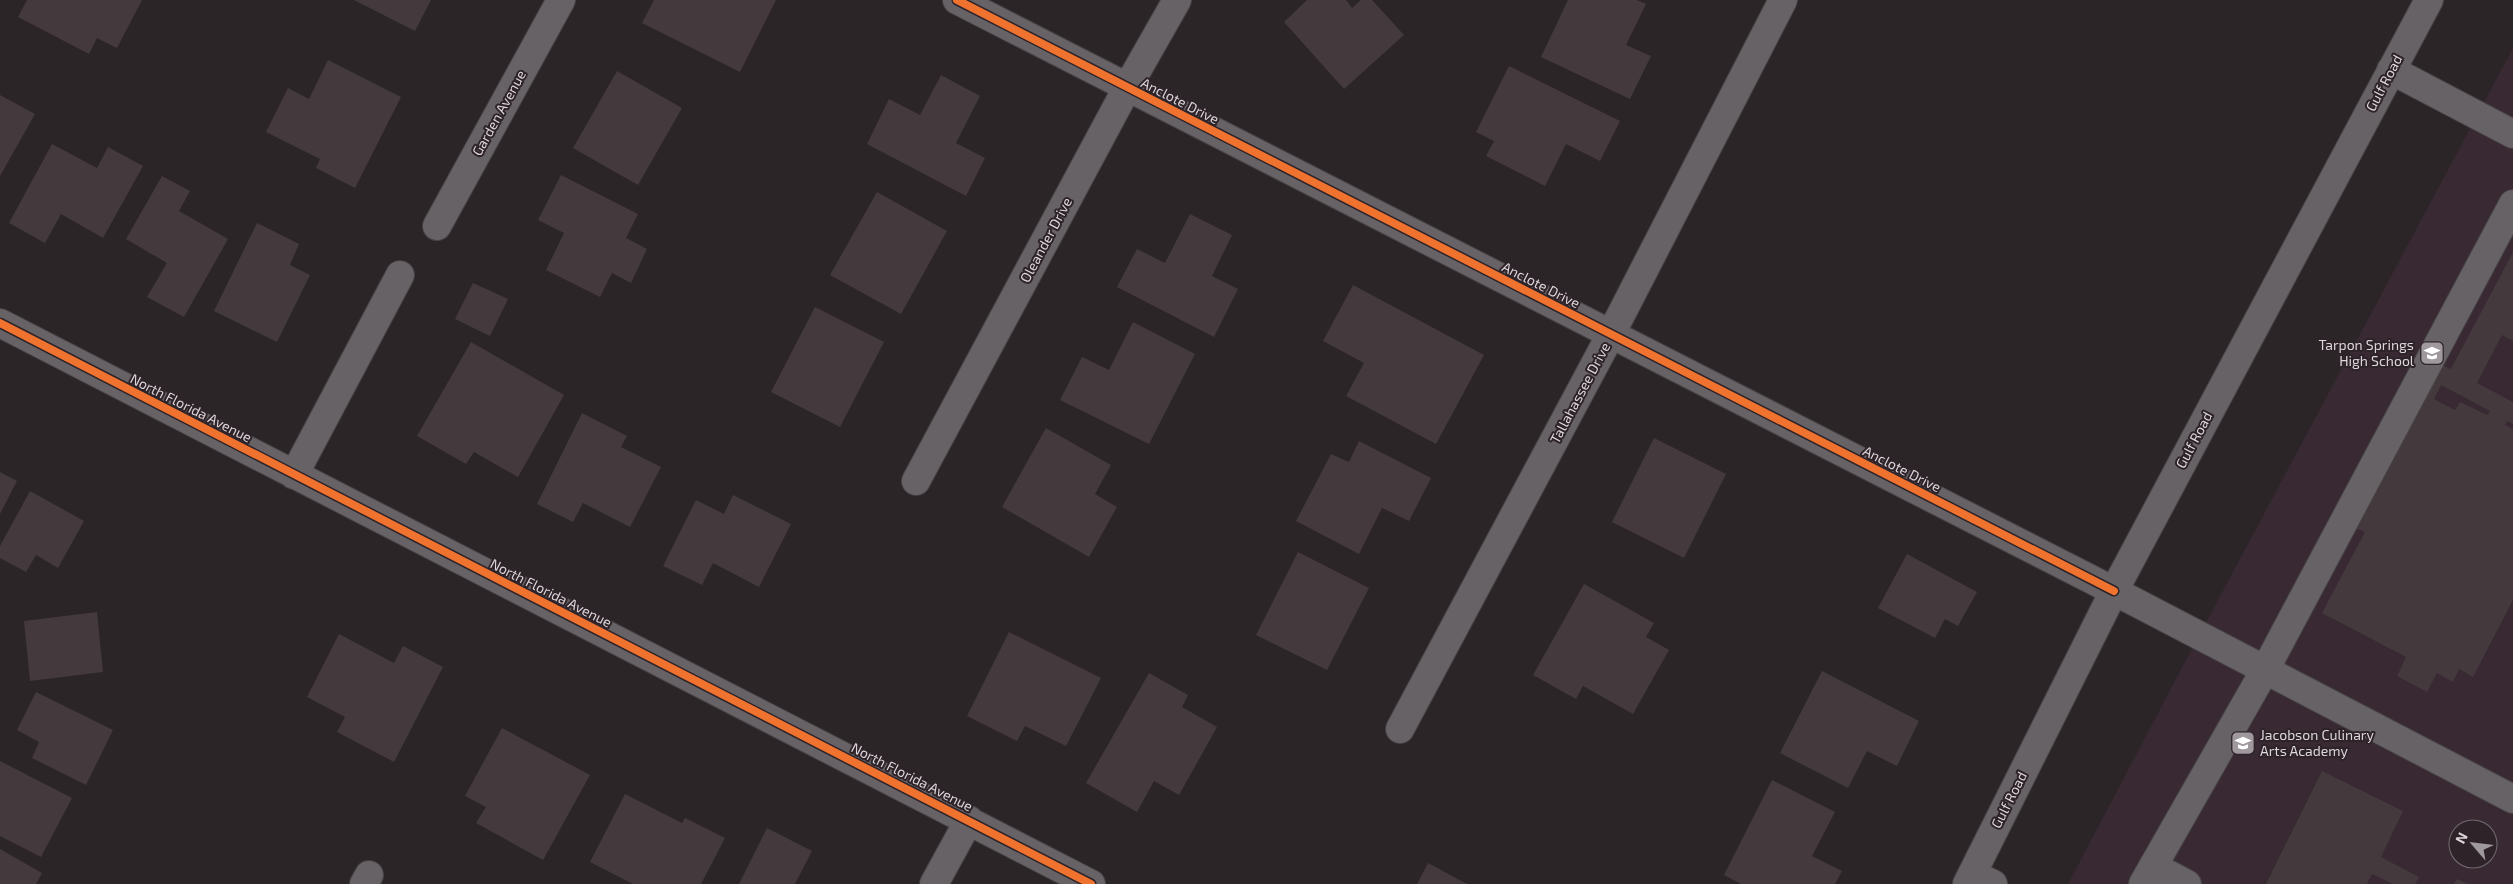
<svg xmlns="http://www.w3.org/2000/svg" width="2513" height="884" font-family="'Exo 2',sans-serif">
<rect width="100%" height="100%" fill="#2b2528"/>
<!-- built -->
<path fill="#382932" fill-rule="evenodd" d="M 2513,48 L 2513,884 L 2068,884 L 2187,658 ZM 2458,829 L 2488,829 L 2488,859 L 2458,859 Z"/>
<!-- building -->
<path fill="#443a3d" fill-rule="evenodd" d="M 27,0 L 142,0 L 117,48 L 97,38 L 89,54 L 18,17 Z
M 354,0 L 431,0 L 415,31 Z
M 654,0 L 776,0 L 740,72 L 642,23 Z
M 1307,0 L 1346,0 L 1352,8 L 1361,0 L 1372,0 L 1404,35 L 1344,89 L 1284,22 Z
M 1568,0 L 1637,0 L 1646,4 L 1626,45 L 1651,56 L 1630,99 L 1541,57 Z
M 328,60 L 401,97 L 355,188 L 316,168 L 320,159 L 266,132 L 288,88 L 309,99 Z
M 1509,66 L 1620,121 L 1600,161 L 1566,144 L 1545,186 L 1486,156 L 1494,141 L 1476,132 Z
M 617,71 L 682,108 L 638,185 L 573,148 Z
M 941,75 L 980,96 L 956,143 L 985,158 L 966,196 L 867,144 L 889,99 L 920,115 Z
M 0,95 L 35,114 L 0,176 Z
M 52,144 L 97,168 L 108,147 L 143,166 L 103,238 L 61,214 L 45,243 L 9,223 Z
M 561,175 L 638,214 L 626,238 L 647,249 L 631,283 L 612,273 L 600,297 L 546,270 L 564,233 L 538,220 Z
M 162,176 L 190,191 L 179,211 L 228,239 L 184,317 L 147,297 L 167,263 L 126,239 Z
M 877,192 L 947,231 L 901,314 L 830,275 Z
M 1190,214 L 1232,235 L 1212,276 L 1238,289 L 1214,337 L 1117,287 L 1137,249 L 1165,263 Z
M 257,223 L 299,244 L 290,265 L 310,275 L 277,342 L 214,311 Z
M 2513,252 L 2513,341 L 2502,335 L 2477,383 L 2513,402 L 2513,424 L 2507,421 L 2505,425 L 2513,429 L 2513,600 L 2473,677 L 2459,669 L 2453,682 L 2437,673 L 2427,692 L 2397,676 L 2406,657 L 2322,613 L 2365,532 L 2356,528 L 2441,365 L 2451,369 ZM 2441,385 L 2490,411 L 2487,415 L 2460,402 L 2455,410 L 2434,399 Z
M 473,283 L 508,299 L 490,336 L 455,319 Z
M 1353,285 L 1484,355 L 1436,444 L 1346,396 L 1364,363 L 1323,341 Z
M 815,307 L 884,342 L 840,427 L 771,392 Z
M 1133,322 L 1195,354 L 1149,444 L 1060,400 L 1082,357 L 1109,370 Z
M 471,342 L 564,395 L 518,477 L 474,452 L 466,464 L 417,436 Z
M 582,413 L 627,436 L 621,447 L 661,467 L 630,527 L 583,503 L 573,522 L 537,504 Z
M 1046,428 L 1111,465 L 1095,494 L 1117,507 L 1089,557 L 1002,507 Z
M 1654,438 L 1726,474 L 1684,558 L 1612,522 Z
M 1359,441 L 1431,478 L 1409,521 L 1382,508 L 1359,554 L 1296,521 L 1331,454 L 1349,462 Z
M 0,472 L 17,481 L 0,514 Z
M 30,491 L 84,521 L 58,568 L 36,555 L 26,572 L 0,558 L 0,546 Z
M 733,495 L 791,524 L 759,587 L 713,563 L 702,585 L 663,566 L 696,500 L 724,514 Z
M 1298,552 L 1369,588 L 1327,670 L 1256,635 Z
M 1907,554 L 1977,592 L 1958,626 L 1945,619 L 1935,638 L 1878,608 Z
M 1584,584 L 1654,623 L 1646,637 L 1669,650 L 1633,714 L 1583,686 L 1576,699 L 1533,675 Z
M 97,612 L 103,672 L 30,681 L 24,621 Z
M 1009,632 L 1101,678 L 1066,746 L 1025,726 L 1017,741 L 967,716 Z
M 339,634 L 394,663 L 403,646 L 443,667 L 394,762 L 337,732 L 345,717 L 307,697 Z
M 1822,671 L 1919,721 L 1897,766 L 1867,751 L 1848,788 L 1780,753 Z
M 1149,673 L 1188,695 L 1182,707 L 1217,727 L 1179,795 L 1154,781 L 1137,812 L 1086,783 Z
M 36,692 L 113,730 L 86,785 L 32,758 L 39,742 L 17,730 Z
M 502,728 L 590,775 L 543,860 L 476,823 L 486,807 L 465,796 Z
M 0,761 L 72,798 L 41,857 L 0,836 Z
M 2322,771 L 2403,811 L 2381,857 L 2419,877 L 2415,884 L 2393,884 L 2372,874 L 2367,884 L 2266,884 Z
M 1772,780 L 1835,812 L 1812,856 L 1842,871 L 1835,884 L 1741,884 L 1724,875 Z
M 625,794 L 682,823 L 685,818 L 725,838 L 701,884 L 633,884 L 590,862 Z
M 767,828 L 812,851 L 795,884 L 739,884 Z
M 0,849 L 42,873 L 36,884 L 0,884 Z
M 1428,863 L 1467,884 L 1417,884 Z
M 2457,879 L 2468,884 L 2454,884 Z"/>
<g fill="none" stroke-linecap="round" stroke-linejoin="round">
<!-- minor casing -->
<g stroke="#474345" stroke-width="30">
<path id="minor" d="M 957,0 L 2114,591 L 2513,799
M 2391,70 L 2513,134
M 437,226 L 561,0
M 0,323 L 1091,884
M 294,475 L 400,275
M 916,481 L 1127,88 L 1177,0
M 1400,729 L 1611,334 L 1783,0
M 2153,866 L 2187,884
M 1972,874 L 1993,884
M 364,884 L 369,875
M 934,884 L 969,820
M 1967,884 L 2114,591 L 2429,0
M 2143,884 L 2265,670 L 2513,204"/>
</g>
<!-- minor -->
<use href="#minor" stroke="#676265" stroke-width="28"/>
<!-- cycleway casing -->
<g stroke="#2d2329" stroke-width="11">
<path id="cycleway" d="M 957,0 L 2114,591
M 0,323 L 1091,884"/>
</g>
<!-- cycleway -->
<use href="#cycleway" stroke="#ef722f" stroke-width="8"/>
</g>
<!-- icons -->
<defs>
<g id="school-square" transform="scale(1.25)"><rect x="-9" y="-9" width="18" height="18" rx="4" fill="#9f989c" stroke="#2d2329"/><path d="M0-5L7-2L0 1L-7-2ZM-4 1L0 2.5L4 1V4Q0 6-4 4Z" fill="#fff"/></g>
</defs>
<g fill-rule="evenodd">
<use href="#school-square" x="2432" y="353"/>
<use href="#school-square" x="2243" y="743"/>
</g>
<g text-anchor="middle" stroke-width="4" stroke-linejoin="round" paint-order="stroke">
<!-- street labels -->
<g font-size="14" fill="#ddd6da" stroke="#2d2329">
<text transform="translate(2384 83) rotate(-62)" y="5">Gulf Road</text>
<text transform="translate(1180 101) rotate(27)" y="5">Anclote Drive</text>
<text transform="translate(499 113) rotate(-61)" y="5">Garden Avenue</text>
<text transform="translate(1046 240) rotate(-62)" y="5">Oleander Drive</text>
<text transform="translate(1541 285) rotate(27)" y="5">Anclote Drive</text>
<text transform="translate(1580 393) rotate(-62)" y="5">Tallahassee Drive</text>
<text transform="translate(191 408) rotate(27)" y="5">North Florida Avenue</text>
<text transform="translate(2194 440) rotate(-62)" y="5">Gulf Road</text>
<text transform="translate(1902 469) rotate(27)" y="5">Anclote Drive</text>
<text transform="translate(551 593) rotate(27)" y="5">North Florida Avenue</text>
<text transform="translate(912 777) rotate(27)" y="5">North Florida Avenue</text>
<text transform="translate(2009 800) rotate(-63)" y="5">Gulf Road</text>
</g>
<!-- poi labels -->
<g font-size="14" fill="#ddd6da" stroke="#2d2329" text-anchor="end">
<text x="2414" y="350">Tarpon Springs<tspan x="2414" dy="16">High School</tspan></text>
<text x="2260" y="740" text-anchor="start">Jacobson Culinary<tspan x="2260" dy="16">Arts Academy</tspan></text>
</g>
</g>
<!-- north arrow -->
<g transform="translate(2473 844) rotate(298)"><circle r="24" fill="#2d2329" stroke="#736b70"/>
<path d="M0-4L9 19L0 12L-9 19Z" fill="#9f989c"/>
<text y="-8" font-size="14" font-weight="bold" text-anchor="middle" fill="#ddd6da">N</text>
</g>
</svg>
